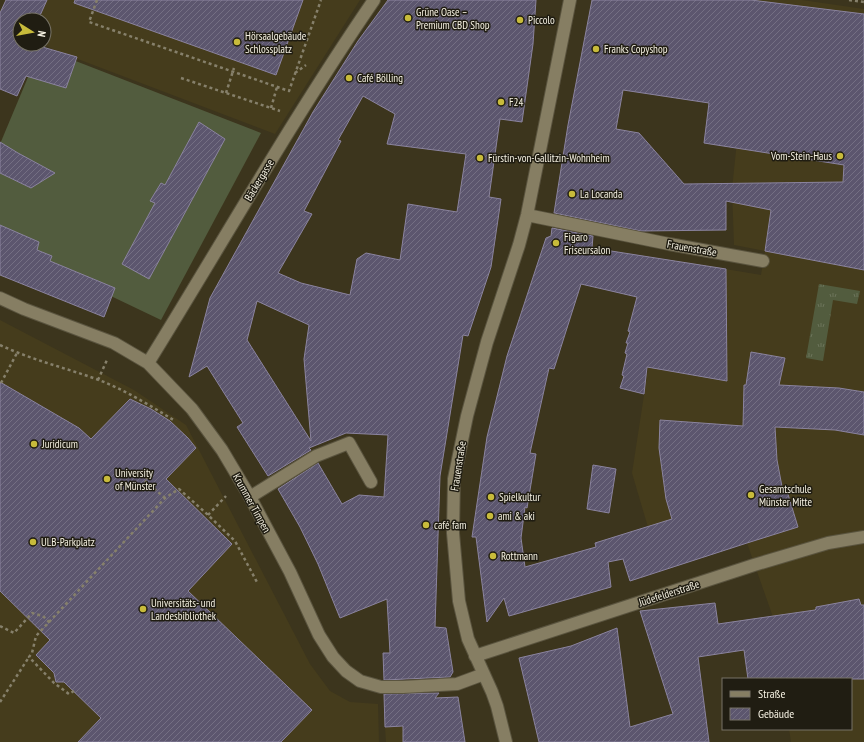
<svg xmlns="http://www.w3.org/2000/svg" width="864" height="742" font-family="'PT Sans Narrow',sans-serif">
<defs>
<pattern id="grass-tufts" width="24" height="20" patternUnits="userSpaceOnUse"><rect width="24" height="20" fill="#525c3e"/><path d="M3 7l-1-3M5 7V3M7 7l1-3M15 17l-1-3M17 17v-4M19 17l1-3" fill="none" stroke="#6c745a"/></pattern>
<pattern id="building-hatch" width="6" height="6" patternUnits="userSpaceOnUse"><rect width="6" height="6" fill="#5c566e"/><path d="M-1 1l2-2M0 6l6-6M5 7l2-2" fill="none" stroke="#746f83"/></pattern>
</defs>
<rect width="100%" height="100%" fill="#3c351d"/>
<!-- built -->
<path fill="#453c1c" d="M 6,0 L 360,0 L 275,134 L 54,50 L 44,44 L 44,20 L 20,20 L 0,13 Z
M 745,0 L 802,0 L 864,9 L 864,742 L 791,742 L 789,729 L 851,729 L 851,679 L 773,617 L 747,543 L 720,552 L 708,515 L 650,534 L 632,473 L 665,259 L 761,275 L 765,251 L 734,245 L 732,189 L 743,83 Z
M 0,320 L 134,390 L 186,425 L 310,664 L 330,691 L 350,702 L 378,704 L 379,742 L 0,742 Z
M 409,726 L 435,742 L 386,742 L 385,727 Z"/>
<!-- grass -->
<path fill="url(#grass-tufts)" d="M 819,284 L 860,291 L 857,304 L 833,300 L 823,361 L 806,358 Z"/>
<!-- garden -->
<path fill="#525c3e" d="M 55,53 L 261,133 L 161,320 L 0,243 L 0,144 L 36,58 Z"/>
<!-- building -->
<path fill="url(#building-hatch)" stroke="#8b849f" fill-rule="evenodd" d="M 6,0 L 47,0 L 38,20 L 20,20 L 20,44 L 32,44 L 77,57 L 66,88 L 26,76 L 17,96 L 0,89 L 0,13 Z
M 75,0 L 303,0 L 276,75 L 74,3 Z
M 388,0 L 536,0 L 533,44 L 522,122 L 500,119 L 489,197 L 501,199 L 491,267 L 468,336 L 463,335 L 440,476 L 435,627 L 446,628 L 453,672 L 450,677 L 384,680 L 383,653 L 390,653 L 387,599 L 340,618 L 318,564 L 300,527 L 278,489 L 318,463 L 342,504 L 359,495 L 384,497 L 388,435 L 346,433 L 309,448 L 311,450 L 268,476 L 237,427 L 243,423 L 207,366 L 189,377 L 210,298 L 313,112 L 358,41 ZM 363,96 L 395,114 L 387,144 L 466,154 L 457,212 L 408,204 L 400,260 L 366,253 L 357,259 L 350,295 L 301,283 L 278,273 L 312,214 L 304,211 L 341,141 L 338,140 ZM 257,301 L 309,325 L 304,359 L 311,441 L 247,340 Z
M 592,0 L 751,0 L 864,14 L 864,270 L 765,251 L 771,210 L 726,201 L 726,230 L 641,231 L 554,213 L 568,125 ZM 623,90 L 709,103 L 704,143 L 844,165 L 843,182 L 684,184 L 639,133 L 616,129 Z
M 199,122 L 225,139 L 149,279 L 122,264 L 155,203 L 150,201 L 161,183 L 165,185 Z
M 0,142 L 18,153 L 55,173 L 31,188 L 0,173 Z
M 0,225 L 39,242 L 37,250 L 52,256 L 50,261 L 115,288 L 104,317 L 0,275 Z
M 552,228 L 593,236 L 592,248 L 726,269 L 727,381 L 647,367 L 644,394 L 620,388 L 624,376 L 622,375 L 627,354 L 625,353 L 628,343 L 626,343 L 630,332 L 628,331 L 637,297 L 581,284 L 554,369 L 549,368 L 530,453 L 536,454 L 527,508 L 525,507 L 521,538 L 525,567 L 596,547 L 595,543 L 672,519 L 666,499 L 659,448 L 660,420 L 743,426 L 744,385 L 746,385 L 751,352 L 785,358 L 779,385 L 839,388 L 864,392 L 864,435 L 835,430 L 775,427 L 777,460 L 783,492 L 787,491 L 798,527 L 747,543 L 630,581 L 623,559 L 608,562 L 611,587 L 509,616 L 504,598 L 487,622 L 476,537 L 472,537 L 487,437 L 507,356 L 546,238 L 551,236 Z
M 0,382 L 79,428 L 91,439 L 130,399 L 151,409 L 170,421 L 188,438 L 196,448 L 166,479 L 232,544 L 188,591 L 312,710 L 281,742 L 78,742 L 101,718 L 64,682 L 56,682 L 54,673 L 36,655 L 50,640 L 0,591 Z
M 593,465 L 616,469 L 609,513 L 587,509 Z
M 859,599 L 861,605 L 864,605 L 864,679 L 748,679 L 744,650 L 698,657 L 709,742 L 539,742 L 519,658 L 571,646 L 617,628 L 630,727 L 673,714 L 640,611 L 715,603 L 718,624 L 815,610 L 816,609 L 816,607 Z
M 439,693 L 435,698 L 458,697 L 465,742 L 403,742 L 403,726 L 385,727 L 384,694 Z"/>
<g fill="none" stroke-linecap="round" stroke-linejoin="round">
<!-- lane casing -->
<g stroke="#5a543f" stroke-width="14">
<path id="lane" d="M 250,497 L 316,456 L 349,443 L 371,482"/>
</g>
<!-- street casing -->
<g stroke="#5a543f" stroke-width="14">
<path id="street" d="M 527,215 L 669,244 L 763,261
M 0,298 L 24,309 L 114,343 L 148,363 L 192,409 L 222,450 L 250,497 L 290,572 L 319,635 L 333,657 L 346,671 L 360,681 L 381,687 L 403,687 L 457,684 L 484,674
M 148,363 C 223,242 293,118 374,0
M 475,656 L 754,565 L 828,543 L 864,537
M 506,742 L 497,706 L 492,692 L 468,639 L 459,601 L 453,533 L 454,479 L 467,416 L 487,342 L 519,245 L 527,215 L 570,0"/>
</g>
<!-- path -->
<path stroke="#86806b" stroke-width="2.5" stroke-dasharray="3 3" stroke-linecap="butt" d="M 97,0 L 89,22 L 289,91 L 321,0
M 849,0 L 864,2
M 295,73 L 306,65
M 181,78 L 280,111
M 226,93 L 234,68
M 271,108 L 277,87
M 0,345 C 32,360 66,368 99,380 C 125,390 151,406 175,421
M 98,380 L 107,360
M 1,383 L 17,353
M 148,477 L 144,480 L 165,498
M 208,515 L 226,496
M 0,626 L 14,633 L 32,613 L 43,616 L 49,622
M 74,691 L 69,694 L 54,683 L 29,657 L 32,653 L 36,636 L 165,498 L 179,489 L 208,515 L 235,541 L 258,584
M 0,702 L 29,657"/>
<!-- lane -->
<use href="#lane" stroke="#867e63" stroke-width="12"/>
<!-- street -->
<use href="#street" stroke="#867e63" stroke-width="12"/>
</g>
<!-- markers -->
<g fill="#c8bb3b" stroke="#201d12" stroke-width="1.5">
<circle cx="408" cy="18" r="4"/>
<circle cx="520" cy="20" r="4"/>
<circle cx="237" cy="42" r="4"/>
<circle cx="596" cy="49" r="4"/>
<circle cx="349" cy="78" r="4"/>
<circle cx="501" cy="102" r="4"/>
<circle cx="840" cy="156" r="4"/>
<circle cx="480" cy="158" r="4"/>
<circle cx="572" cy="194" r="4"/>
<circle cx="556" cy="243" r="4"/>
<circle cx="34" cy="444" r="4"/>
<circle cx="107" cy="479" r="4"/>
<circle cx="751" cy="495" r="4"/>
<circle cx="491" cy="497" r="4"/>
<circle cx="490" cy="516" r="4"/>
<circle cx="426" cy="525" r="4"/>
<circle cx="33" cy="542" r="4"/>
<circle cx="493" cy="556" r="4"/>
<circle cx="143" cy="609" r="4"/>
</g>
<g text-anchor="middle" stroke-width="3" stroke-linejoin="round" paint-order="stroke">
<!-- poi labels -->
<g font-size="11" fill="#f6f2e3" stroke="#201d12" text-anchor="start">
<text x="416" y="16">Grüne Oase –<tspan x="416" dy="13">Premium CBD Shop</tspan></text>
<text x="528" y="24">Piccolo</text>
<text x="245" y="40">Hörsaalgebäude<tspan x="245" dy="13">Schlossplatz</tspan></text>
<text x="604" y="53">Franks Copyshop</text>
<text x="357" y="82">Café Bölling</text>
<text x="509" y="106">F24</text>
<text x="832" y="160" text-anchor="end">Vom-Stein-Haus</text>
<text x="488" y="162">Fürstin-von-Gallitzin-Wohnheim</text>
<text x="580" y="198">La Locanda</text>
<text x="564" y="241">Figaro<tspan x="564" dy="13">Friseursalon</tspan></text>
<text x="42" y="448">Juridicum</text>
<text x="115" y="477">University<tspan x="115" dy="13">of Münster</tspan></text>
<text x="759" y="493">Gesamtschule<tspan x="759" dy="13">Münster Mitte</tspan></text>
<text x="499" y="501">Spielkultur</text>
<text x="498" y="520">ami &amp; aki</text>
<text x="434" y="529">café fam</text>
<text x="41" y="546">ULB-Parkplatz</text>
<text x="501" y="560">Rottmann</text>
<text x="151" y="607">Universitäts- und<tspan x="151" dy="13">Landesbibliothek</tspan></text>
</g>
<!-- street labels -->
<g font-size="11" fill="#f6f2e3" stroke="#201d12">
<text transform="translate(259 180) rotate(-59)" y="4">Bäckergasse</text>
<text transform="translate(692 248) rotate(10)" y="4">Frauenstraße</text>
<text transform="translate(458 466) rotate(-81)" y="4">Frauenstraße</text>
<text transform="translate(252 503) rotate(61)" y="4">Krummer Timpen</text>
<text transform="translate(669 593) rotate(-18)" y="4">Jüdefelderstraße</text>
</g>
</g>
<!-- legend -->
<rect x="722" y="678" width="130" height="52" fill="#201d12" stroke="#767266"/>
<rect x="730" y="691" width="20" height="6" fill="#867e63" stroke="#767266"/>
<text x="758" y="698" font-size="12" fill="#f6f2e3">Straße</text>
<rect x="730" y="708" width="20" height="12" fill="url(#building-hatch)" stroke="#767266"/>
<text x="758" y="718" font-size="12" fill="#f6f2e3">Gebäude</text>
<!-- north arrow -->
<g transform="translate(32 32) rotate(101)"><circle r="19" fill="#201d12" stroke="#767266"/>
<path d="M0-3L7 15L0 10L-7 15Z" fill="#c8bb3b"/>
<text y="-6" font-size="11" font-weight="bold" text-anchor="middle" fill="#f6f2e3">N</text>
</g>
</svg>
